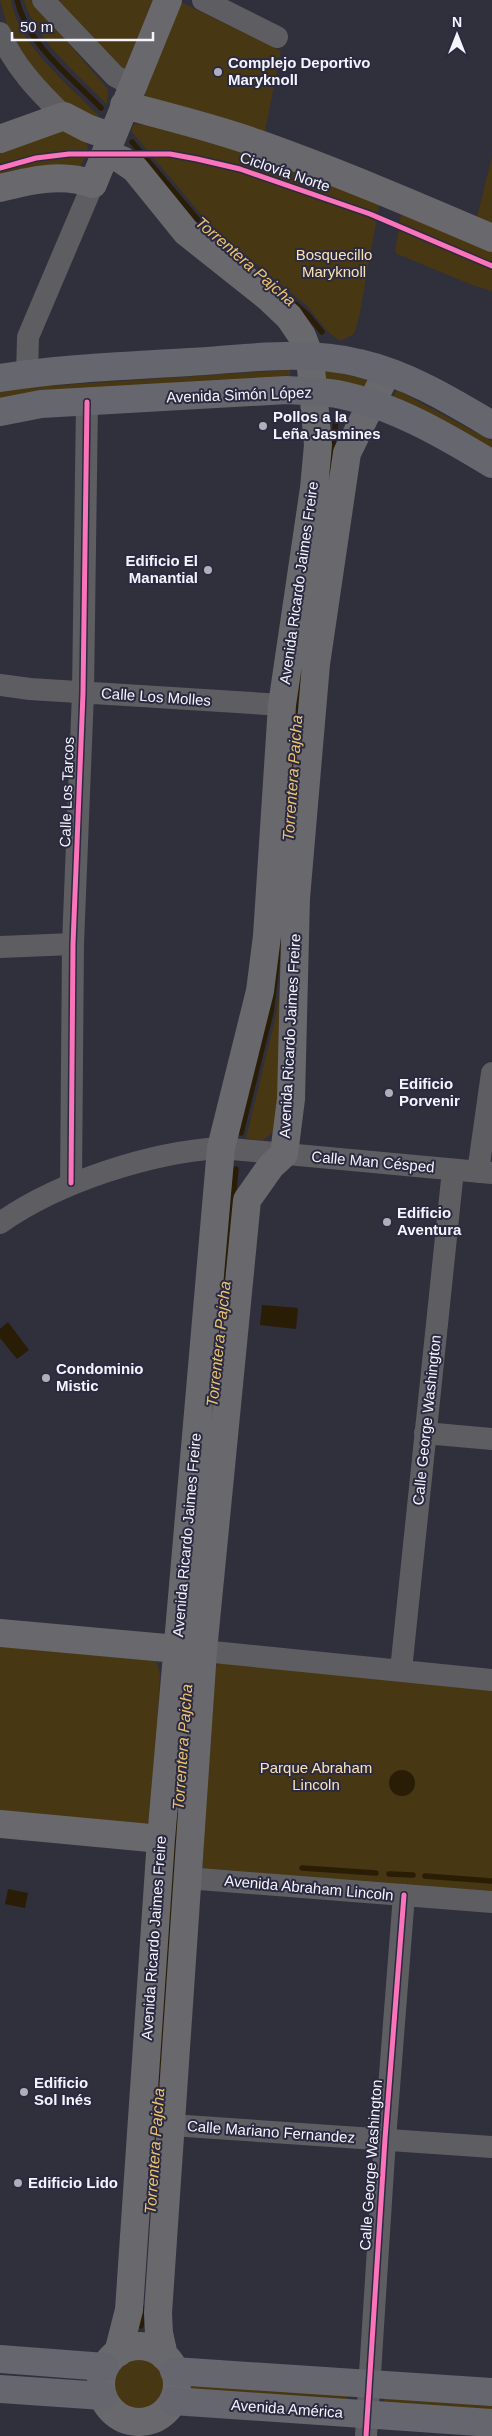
<svg xmlns="http://www.w3.org/2000/svg" width="492" height="2436" font-family="Arial,sans-serif">
<rect width="100%" height="100%" fill="#302f3c"/>
<!-- green -->
<path fill="#473712" d="M 0,0 L 11,0 C 18,45 68,84 99,116 L 92,121 L 85,119 L 34,74 L 7,26 Z
M 24,0 L 31,0 L 108,89 L 107,105 C 79,75 35,40 24,0 Z
M 58,0 L 153,0 L 124,71 Z
M 179,1 L 281,51 L 264,136 L 146,99 L 144,90 Z
M 134,124 L 172,127 L 380,201 L 359,318 L 354,334 L 340,341 L 328,332 L 308,307 L 227,240 L 203,217 L 131,131 Z
M 62,126 L 85,134 C 89,148 89,154 80,166 L 0,180 L 0,145 Z
M 492,156 L 492,228 L 477,217 Z
M 402,208 L 492,248 L 492,291 L 472,285 L 395,253 Z
M 323,369 L 369,380 L 366,389 L 324,379 Z
M 286,370 L 290,370 L 290,379 L 0,401 L 0,391 L 31,387 Z
M 397,390 L 492,441 L 492,451 L 392,398 Z
M 284,958 L 282,1094 L 273,1132 L 262,1141 L 246,1138 L 276,1015 Z
M 0,1643 L 153,1659 L 157,1663 L 160,1673 L 153,1811 L 149,1821 L 144,1826 L 0,1813 Z
M 221,1663 L 492,1689 L 492,1893 L 204,1870 L 201,1866 L 213,1668 Z
M112 2384a26 26 0 1 1 52 0a26 26 0 1 1-52 0Z
M 188,2382 L 348,2395 L 347,2402 L 187,2390 Z
M 384,2395 L 492,2402 L 492,2410 L 384,2403 Z"/>
<!-- water -->
<path fill="#291d05" d="M 262,1305 L 298,1308 L 296,1329 L 260,1325 Z
M 8,1322 L 29,1350 L 17,1359 L 0,1338 L 0,1329 Z
M389 1783a13 13 0 1 1 26 0a13 13 0 1 1-26 0Z
M 8,1889 L 28,1893 L 25,1908 L 5,1904 Z"/>
<g fill="none" stroke-linecap="round" stroke-linejoin="round">
<!-- stream -->
<path stroke="#291d05" stroke-width="5.5" d="M 17,0 C 27,44 70,76 101,108
M 132,142 L 210,234
M 285,295 L 308,315 L 322,332
M 329,471 L 336,421
M 290,806 L 299,683 L 305,643
M 241,1133 L 271,1012 L 280,940
M 212,1409 L 236,1169
M 302,1868 L 376,1873
M 389,1874 L 413,1875
M 425,1876 L 492,1881
M 152,2169 L 177,1814
M 141,2326 L 143,2308"/>
<!-- street -->
<path stroke="#5d5d62" stroke-width="22" d="M 43,0 L 115,76 L 132,85
M 203,0 L 277,37
M 0,33 C 14,66 38,91 64,116
M 27,374 L 28,337 L 93,184
M 0,685 L 30,689 L 282,705
M 0,947 L 73,944
M 478,1172 L 492,1073
M 71,1183 L 73,944 L 83,693 L 87,402
M 0,1223 C 58,1182 151,1152 221,1148 L 492,1173
M 425,1433 L 492,1439
M 203,1651 L 492,1680
M 401,1670 L 453,1170
M 186,1878 L 492,1902
M 171,2125 L 492,2147
M 366,2436 L 385,2139 L 404,1895"/>
<!-- secondary -->
<path stroke="#68686d" stroke-width="28" d="M 124,105 C 169,117 215,128 259,144 C 338,172 415,205 492,238
M 0,139 L 64,116 L 87,128 L 112,137
M 106,153 L 122,160 L 135,169 L 186,232 L 269,298 L 289,317 L 302,336 L 310,357 L 318,445 L 314,488 L 282,705 L 267,936 L 260,991 L 221,1148 L 161,1839 L 129,2310 L 118,2353
M 0,188 C 32,180 62,173 93,184 L 168,0
M 0,1633 L 177,1649
M 0,1824 L 161,1839
M101 2384a38 38 0 1 1 76 0a38 38 0 1 1-76 0Z
M 164,2356 L 159,2333 L 158,2313 L 203,1651 L 247,1200 L 271,1166 L 284,1154 L 291,1099 L 296,898 L 316,664 L 347,453 L 387,372"/>
<!-- primary -->
<path stroke="#66666e" stroke-width="28" d="M 0,378 C 62,368 126,366 189,362 C 244,359 304,349 359,363 C 407,374 450,400 492,425
M 0,412 L 41,404 L 287,390 C 303,391 321,391 337,394 C 393,405 444,435 492,464
M 0,2359 L 105,2367
M 174,2371 L 492,2392
M 0,2389 L 103,2396
M 173,2401 L 492,2423"/>
<!-- cycleway casing -->
<g stroke="#2b2a41" stroke-width="8">
<path id="cycleway" d="M 0,168 L 36,158 L 69,154 L 170,154 L 197,159 L 240,169 L 370,214 L 492,266
M 71,1183 L 73,944 L 83,693 L 87,402
M 366,2436 L 385,2139 L 404,1895"/>
</g>
<!-- cycleway -->
<use href="#cycleway" stroke="#fb73b8" stroke-width="5"/>
</g>
<!-- markers -->
<g fill="#afafb9" stroke="#2b2a41" stroke-width="2">
<circle cx="218" cy="72" r="5"/>
<circle cx="263" cy="426" r="5"/>
<circle cx="208" cy="570" r="5"/>
<circle cx="389" cy="1093" r="5"/>
<circle cx="387" cy="1222" r="5"/>
<circle cx="46" cy="1378" r="5"/>
<circle cx="24" cy="2092" r="5"/>
<circle cx="18" cy="2183" r="5"/>
</g>
<g text-anchor="middle" stroke-width="4" stroke-linejoin="round" paint-order="stroke">
<!-- poi labels -->
<g font-size="15" font-weight="bold" fill="#f4f4fd" stroke="#2b2a41" text-anchor="start">
<text x="228" y="68">Complejo Deportivo<tspan x="228" dy="17">Maryknoll</tspan></text>
<text x="273" y="422">Pollos a la<tspan x="273" dy="17">Leña Jasmines</tspan></text>
<text x="198" y="566" text-anchor="end">Edificio El<tspan x="198" dy="17">Manantial</tspan></text>
<text x="399" y="1089">Edificio<tspan x="399" dy="17">Porvenir</tspan></text>
<text x="397" y="1218">Edificio<tspan x="397" dy="17">Aventura</tspan></text>
<text x="56" y="1374">Condominio<tspan x="56" dy="17">Mistic</tspan></text>
<text x="34" y="2088">Edificio<tspan x="34" dy="17">Sol Inés</tspan></text>
<text x="28" y="2188">Edificio Lido</text>
</g>
<!-- street labels -->
<g font-size="15" fill="#f4f4fd" stroke="#2b2a41">
<text transform="translate(285 172) rotate(19)" y="5">Ciclovía Norte</text>
<text transform="translate(239 395) rotate(-2)" y="5">Avenida Simón López</text>
<text transform="translate(299 583) rotate(-82)" y="5">Avenida Ricardo Jaimes Freire</text>
<text transform="translate(156 697) rotate(4)" y="5">Calle Los Molles</text>
<text transform="translate(67 792) rotate(-88)" y="5">Calle Los Tarcos</text>
<text transform="translate(290 1036) rotate(-87)" y="5">Avenida Ricardo Jaimes Freire</text>
<text transform="translate(373 1162) rotate(5)" y="5">Calle Man Césped</text>
<text transform="translate(427 1420) rotate(-84)" y="5">Calle George Washington</text>
<text transform="translate(187 1535) rotate(-85)" y="5">Avenida Ricardo Jaimes Freire</text>
<text transform="translate(309 1888) rotate(5)" y="5">Avenida Abraham Lincoln</text>
<text transform="translate(154 1938) rotate(-86)" y="5">Avenida Ricardo Jaimes Freire</text>
<text transform="translate(271 2132) rotate(4)" y="5">Calle Mariano Fernandez</text>
<text transform="translate(371 2165) rotate(-86)" y="5">Calle George Washington</text>
<text transform="translate(287 2409) rotate(4)" y="5">Avenida América</text>
</g>
<!-- park labels -->
<g font-size="15" fill="#fae2b1" stroke="#2b2a41">
<text x="334" y="260">Bosquecillo<tspan x="334" dy="17">Maryknoll</tspan></text>
<text x="316" y="1773">Parque Abraham<tspan x="316" dy="17">Lincoln</tspan></text>
</g>
<!-- water labels -->
<g font-size="16" font-style="italic" fill="#ebc36f" stroke="#2b2a41">
<text transform="translate(246 261) rotate(41)" y="6">Torrentera Pajcha</text>
<text transform="translate(292 778) rotate(-86)" y="6">Torrentera Pajcha</text>
<text transform="translate(218 1344) rotate(-84)" y="6">Torrentera Pajcha</text>
<text transform="translate(182 1747) rotate(-86)" y="6">Torrentera Pajcha</text>
<text transform="translate(154 2151) rotate(-86)" y="6">Torrentera Pajcha</text>
</g>
</g>
<!-- north arrow -->
<g transform="translate(457 35)" stroke="#2b2a41" stroke-width="4" paint-order="stroke">
<path d="M0-4L9 19L0 12L-9 19Z" fill="#f4f4fd"/>
<text y="-8" font-size="14" font-weight="bold" text-anchor="middle" fill="#f4f4fd">N</text>
</g>
<!-- scale -->
<path d="M12 32v8h141v-8" fill="none" stroke="#f4f4fd" stroke-width="2.5"/>
<text x="20" y="32" font-size="15" fill="#f4f4fd" stroke="#2b2a41" stroke-width="4" paint-order="stroke">50 m</text>
</svg>
